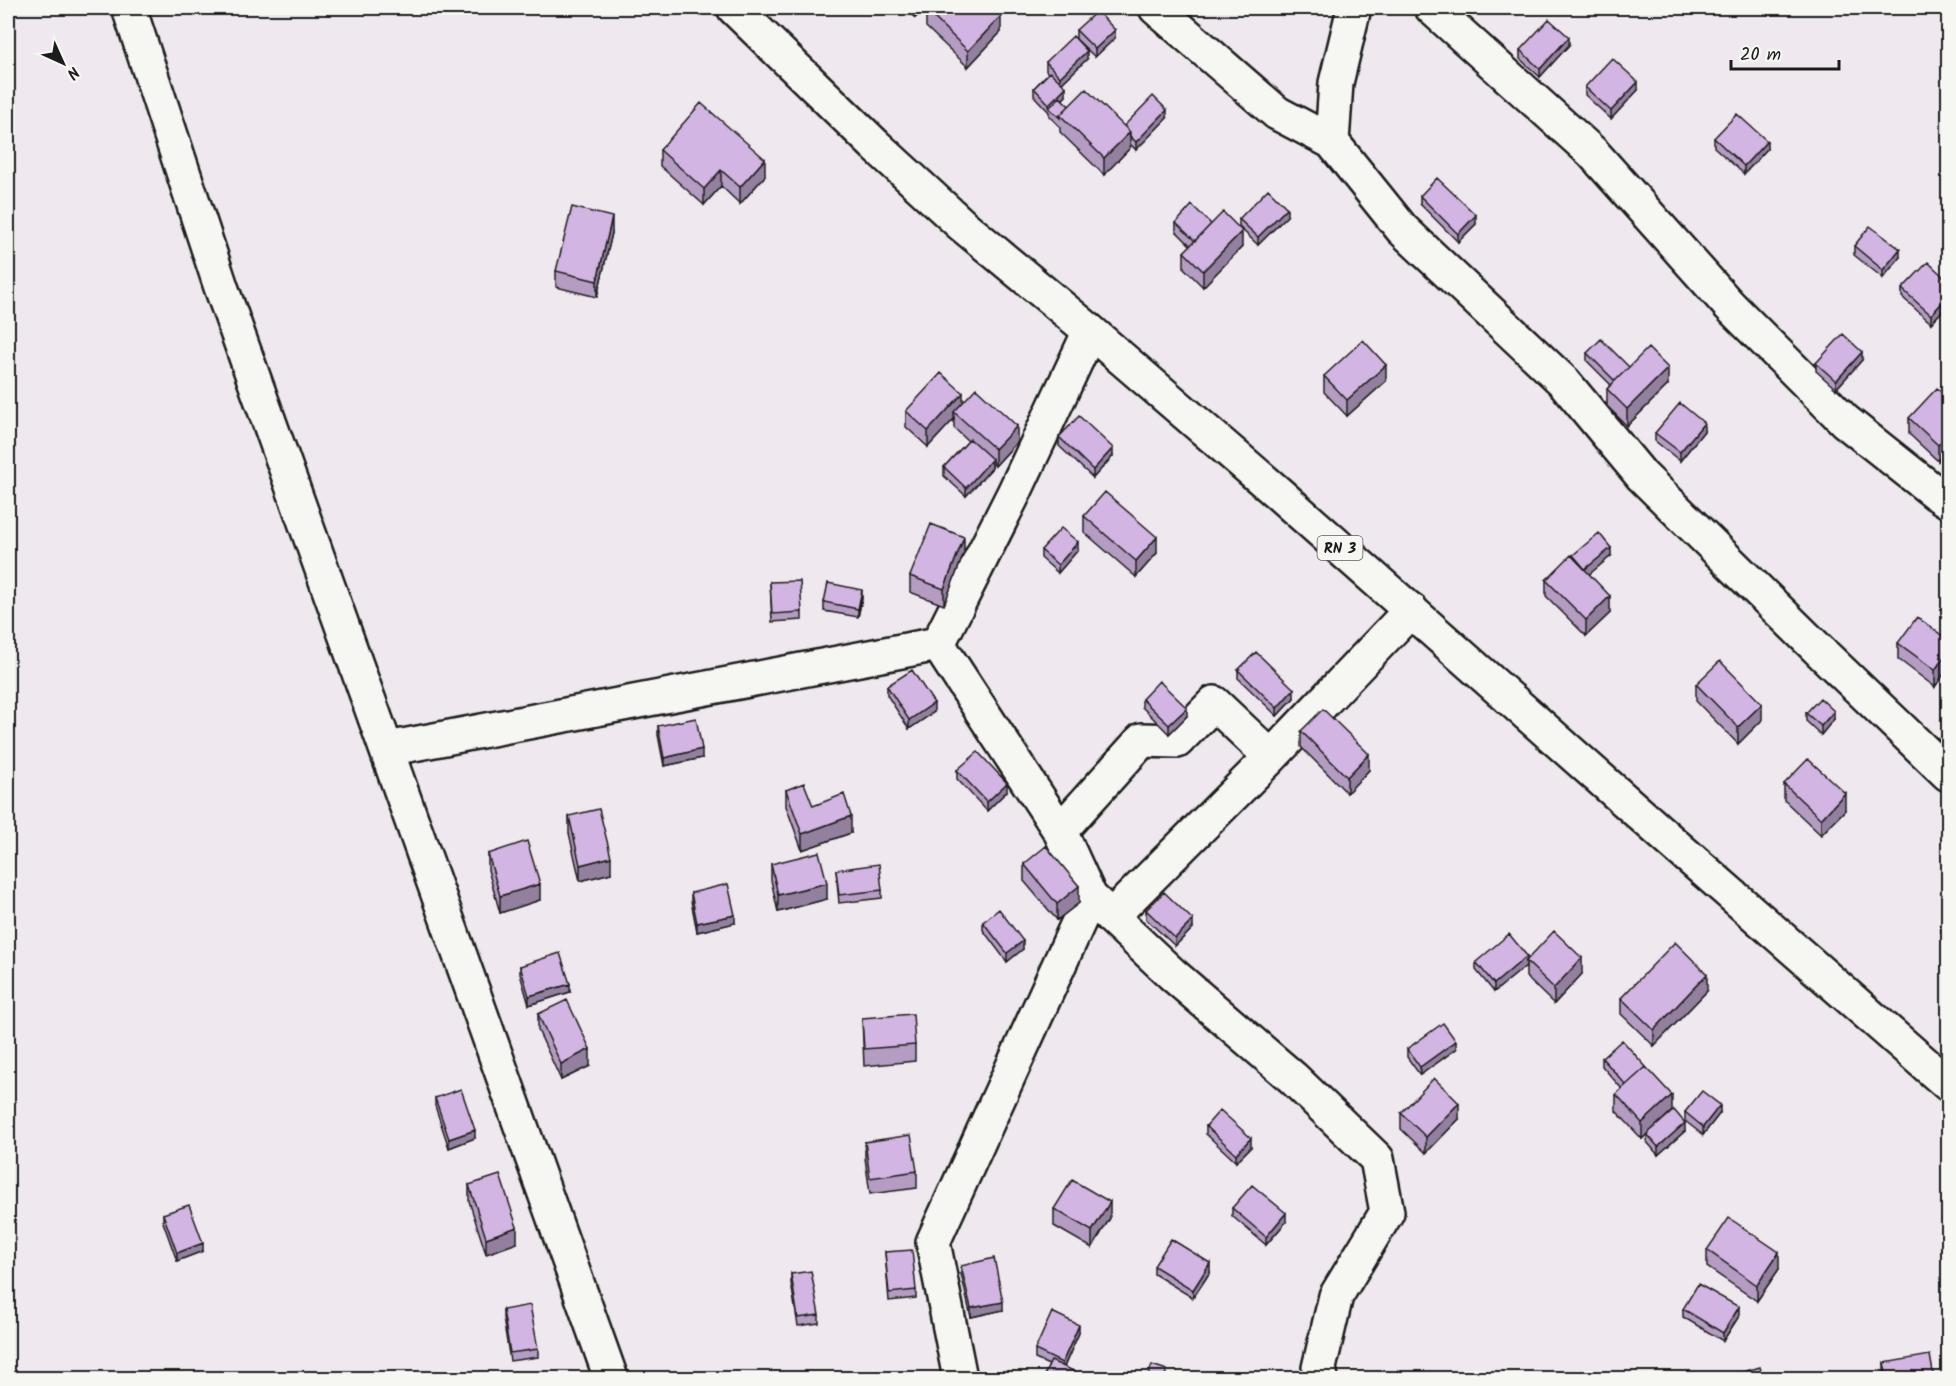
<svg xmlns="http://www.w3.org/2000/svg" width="1956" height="1386" font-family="Kalam,sans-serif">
<rect width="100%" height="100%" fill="#efe9ef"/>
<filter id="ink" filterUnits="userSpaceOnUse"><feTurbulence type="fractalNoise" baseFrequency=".0167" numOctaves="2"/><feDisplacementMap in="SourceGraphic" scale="12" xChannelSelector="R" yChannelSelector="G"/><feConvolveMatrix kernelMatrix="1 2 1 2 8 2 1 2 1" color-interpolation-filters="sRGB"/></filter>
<g filter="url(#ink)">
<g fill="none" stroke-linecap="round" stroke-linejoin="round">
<!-- minor casing -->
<g stroke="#1c1c1c" stroke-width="38">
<path id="minor" d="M 1156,8 L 1277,113 L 1332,142
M 1354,8 L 1336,83 L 1332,142 L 1402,229 L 1564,382 L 1642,476 L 1826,657 L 1948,774
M 1432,8 L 1593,153 L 1729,305 L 1845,421 L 1937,494 L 1948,501
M 387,749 L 938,644
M 1271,757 L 1214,703 L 1177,741 L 1142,740 L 1060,831 L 1090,897 L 1172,974 L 1293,1078 L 1377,1159 L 1387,1212 L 1336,1296 L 1319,1368 L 1321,1378
M 1060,831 L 938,644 L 1014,493 L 1090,331
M 1111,917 L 1271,757 L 1411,610
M 960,1378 L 933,1242 L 1090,897"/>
</g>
<!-- secondary casing -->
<g stroke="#1c1c1c" stroke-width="38">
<path id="secondary" d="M 129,8 L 221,287 L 611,1378"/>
</g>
<!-- trunk casing -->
<g stroke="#1c1c1c" stroke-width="38">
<path id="trunk" d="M 734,8 L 875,145 L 961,224 L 1090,331 L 1278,493 L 1675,845 L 1948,1084"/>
</g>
<!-- minor -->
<use href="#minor" stroke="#f6f6f2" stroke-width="33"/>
<!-- secondary -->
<use href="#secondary" stroke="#f6f6f2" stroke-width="33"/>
<!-- trunk -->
<use href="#trunk" stroke="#f6f6f2" stroke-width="33"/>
</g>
<!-- wall -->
<path fill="#b59cc2" stroke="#1c1c1c" stroke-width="1.5" d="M 904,8 L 926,8 L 915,18 Z
M 926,10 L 1001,32 L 968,67 L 926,27 Z
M 1076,30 L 1115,38 L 1095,57 L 1076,39 Z
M 1569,45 L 1540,77 L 1520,59 L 1520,50 Z
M 1087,59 L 1062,83 L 1066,96 L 1062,100 L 1069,106 L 1124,126 L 1167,118 L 1136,150 L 1130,144 L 1130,148 L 1104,175 L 1060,132 L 1060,127 L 1049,116 L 1049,112 L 1034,96 L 1034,88 L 1048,73 L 1046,71 L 1046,62 Z
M 1585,87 L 1638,90 L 1611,119 L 1585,95 Z
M 1714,138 L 1767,149 L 1744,174 L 1714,147 Z
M 660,150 L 765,176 L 740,204 L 721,186 L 704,205 L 660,166 Z
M 1420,196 L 1476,224 L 1458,242 L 1420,204 Z
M 1287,216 L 1258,245 L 1239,227 L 1239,219 Z
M 1176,223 L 1211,224 L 1242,247 L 1203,287 L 1184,268 L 1184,252 L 1191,246 L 1176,231 Z
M 612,233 L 597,297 L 556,287 L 556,271 Z
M 1854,246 L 1900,257 L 1883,278 L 1854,255 Z
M 1948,281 L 1948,305 L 1931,323 L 1902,297 L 1902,289 Z
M 1587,353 L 1629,367 L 1668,385 L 1627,426 L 1607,406 L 1607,389 L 1611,385 L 1587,361 Z
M 1862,360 L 1836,389 L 1816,371 L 1816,363 Z
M 1324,376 L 1386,381 L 1347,416 L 1324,392 Z
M 1948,399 L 1938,461 L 1909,434 L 1909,418 Z
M 963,402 L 1017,442 L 995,466 L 992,463 L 992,468 L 966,496 L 944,476 L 944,467 L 968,441 L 954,428 L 954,419 L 928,447 L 906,427 L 906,411 Z
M 1704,431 L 1680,461 L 1655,441 L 1655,433 Z
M 1059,437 L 1113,456 L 1093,478 L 1059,446 Z
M 1948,450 L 1948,471 L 1946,469 L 1946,453 Z
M 1084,516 L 1157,553 L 1136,577 L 1084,532 Z
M 1041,550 L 1078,550 L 1058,573 L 1041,558 Z
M 964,553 L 944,605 L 910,592 L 910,576 Z
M 1573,555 L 1611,556 L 1589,574 L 1610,613 L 1586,636 L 1546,596 L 1546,580 L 1573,557 Z
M 770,582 L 802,612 L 802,620 L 772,622 Z
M 862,598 L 858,617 L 824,611 L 824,602 Z
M 1948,640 L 1935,687 L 1898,659 L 1898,643 Z
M 1238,670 L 1294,698 L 1277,716 L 1238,678 Z
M 1696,684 L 1762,720 L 1738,744 L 1696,701 Z
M 887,686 L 934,712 L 909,729 L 887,695 Z
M 1142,699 L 1187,716 L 1169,734 L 1142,707 Z
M 1806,713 L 1834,719 L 1821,735 L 1806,721 Z
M 658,726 L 702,758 L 664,766 L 658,735 Z
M 1301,731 L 1369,770 L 1347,793 L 1301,747 Z
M 957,770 L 1007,791 L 987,811 L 957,779 Z
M 1784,784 L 1845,810 L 1821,835 L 1784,800 Z
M 786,790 L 813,806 L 851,833 L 802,850 L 786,806 Z
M 569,816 L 611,873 L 580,881 L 569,833 Z
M 488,854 L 540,900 L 500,913 L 488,870 Z
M 771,864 L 827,899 L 778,912 L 771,880 Z
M 1024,864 L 1079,903 L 1057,920 L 1024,881 Z
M 836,870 L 882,890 L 882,898 L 839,903 Z
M 691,893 L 735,923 L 697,932 L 691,901 Z
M 1146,910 L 1193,928 L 1175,946 L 1146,919 Z
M 1948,918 L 1948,941 L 1941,932 L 1941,924 Z
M 983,922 L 1023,949 L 1007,962 L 983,930 Z
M 1527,959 L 1582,974 L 1554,1004 L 1526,977 L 1526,966 L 1494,992 L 1476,970 L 1476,962 Z
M 520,966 L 570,992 L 529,1005 L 520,974 Z
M 1707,991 L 1654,1046 L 1621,1014 L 1621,998 Z
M 538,1014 L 590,1066 L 561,1080 L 538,1030 Z
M 862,1018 L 915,1045 L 915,1061 L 864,1066 Z
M 1407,1049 L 1456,1049 L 1420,1075 L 1407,1057 Z
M 1602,1058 L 1672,1111 L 1685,1131 L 1658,1155 L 1647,1142 L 1647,1134 L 1642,1139 L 1616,1111 L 1616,1094 L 1622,1089 L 1602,1066 Z
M 435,1098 L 475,1138 L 449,1148 L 435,1106 Z
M 1685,1112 L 1720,1113 L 1703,1135 L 1685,1121 Z
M 1401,1113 L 1459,1119 L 1426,1153 L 1401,1129 Z
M 1206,1126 L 1251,1147 L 1236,1162 L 1206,1134 Z
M 865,1142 L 917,1171 L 917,1188 L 870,1194 L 865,1158 Z
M 469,1185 L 517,1243 L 486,1254 L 469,1201 Z
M 1232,1208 L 1286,1222 L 1266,1245 L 1232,1216 Z
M 1054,1209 L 1110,1218 L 1092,1248 L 1054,1226 Z
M 163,1214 L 203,1251 L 177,1261 L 163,1222 Z
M 1707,1250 L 1779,1269 L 1757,1301 L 1707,1267 Z
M 885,1252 L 916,1290 L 916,1298 L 889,1301 Z
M 961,1266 L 1003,1310 L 971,1317 L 961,1274 Z
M 1154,1266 L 1210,1272 L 1193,1298 L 1154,1274 Z
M 791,1274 L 819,1315 L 819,1323 L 798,1326 L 791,1283 Z
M 1683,1309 L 1739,1316 L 1723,1341 L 1683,1317 Z
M 503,1310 L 538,1349 L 538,1357 L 510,1361 L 503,1318 Z
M 1079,1333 L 1064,1367 L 1087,1378 L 1043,1378 L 1049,1365 L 1035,1359 L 1035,1350 Z
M 1884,1363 L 1934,1378 L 1884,1378 Z"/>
<!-- shaded-wall -->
<path fill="#937f9e" stroke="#1c1c1c" stroke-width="1.5" d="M 915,8 L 926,8 L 915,18 Z
M 1001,16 L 1001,32 L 968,67 L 968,51 Z
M 1115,30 L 1115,38 L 1095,57 L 1095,49 Z
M 1569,37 L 1569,45 L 1540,77 L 1540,69 Z
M 1087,51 L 1087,59 L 1060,85 L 1060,77 Z
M 1638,82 L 1638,90 L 1611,119 L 1611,111 Z
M 1066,87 L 1066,96 L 1052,110 L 1049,108 L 1049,104 Z
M 1167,110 L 1167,118 L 1136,150 L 1136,142 Z
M 1130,132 L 1130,148 L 1104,175 L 1104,158 Z
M 1767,141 L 1767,149 L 1744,174 L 1744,166 Z
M 765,159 L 765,176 L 740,204 L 740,187 Z
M 721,170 L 721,186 L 704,205 L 704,189 Z
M 1287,208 L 1287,216 L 1258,245 L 1258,237 Z
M 1476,215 L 1476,224 L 1458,242 L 1458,234 Z
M 612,217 L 612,233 L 597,297 L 597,281 Z
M 1242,231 L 1242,247 L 1203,287 L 1203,271 Z
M 1900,249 L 1900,257 L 1883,278 L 1883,270 Z
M 1948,296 L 1948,305 L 1931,323 L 1931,315 Z
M 1862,352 L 1862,360 L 1836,389 L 1836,381 Z
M 1386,365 L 1386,381 L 1347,416 L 1347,400 Z
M 1668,368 L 1668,385 L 1627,426 L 1627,409 Z
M 963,393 L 963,409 L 954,412 L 954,419 L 928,447 L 928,431 Z
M 1704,423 L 1704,431 L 1680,461 L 1680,452 Z
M 1017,426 L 1017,442 L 995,466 L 995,449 Z
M 1948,434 L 1948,450 L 1938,461 L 1938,445 Z
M 1113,448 L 1113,456 L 1093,478 L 1093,470 Z
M 992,459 L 992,468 L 966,496 L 966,488 Z
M 964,537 L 964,553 L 944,605 L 944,589 Z
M 1157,537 L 1157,553 L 1136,577 L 1136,561 Z
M 1078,542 L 1078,550 L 1058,573 L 1058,565 Z
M 1611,548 L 1611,556 L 1585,578 L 1585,569 Z
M 862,590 L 862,598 L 858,617 L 858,609 Z
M 1610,596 L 1610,613 L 1586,636 L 1586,620 Z
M 1948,651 L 1948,668 L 1935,687 L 1935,670 Z
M 1294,689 L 1294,698 L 1277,716 L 1277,708 Z
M 934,703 L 934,712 L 909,729 L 909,720 Z
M 1762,704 L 1762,720 L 1738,744 L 1738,727 Z
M 1187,708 L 1187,716 L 1169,734 L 1169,725 Z
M 1834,711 L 1834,719 L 1821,735 L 1821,726 Z
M 702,749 L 702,758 L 664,766 L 664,758 Z
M 1369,754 L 1369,770 L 1347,793 L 1347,777 Z
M 1007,783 L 1007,791 L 987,811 L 987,802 Z
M 1845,793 L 1845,810 L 1821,835 L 1821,819 Z
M 851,816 L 851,833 L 802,850 L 802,834 Z
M 611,857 L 611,873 L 580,881 L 580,865 Z
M 827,883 L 827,899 L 778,912 L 778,895 Z
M 540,884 L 540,900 L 500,913 L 500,896 Z
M 1079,886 L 1079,903 L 1057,920 L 1057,904 Z
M 735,915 L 735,923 L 697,932 L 697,923 Z
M 1193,920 L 1193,928 L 1175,946 L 1175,938 Z
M 1023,941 L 1023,949 L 1007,962 L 1007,953 Z
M 1527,956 L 1527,962 L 1526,961 L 1526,966 L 1494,992 L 1494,984 Z
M 1582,958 L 1582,974 L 1554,1004 L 1554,988 Z
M 1707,974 L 1707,991 L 1654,1046 L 1654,1030 Z
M 570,984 L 570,992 L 529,1005 L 529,996 Z
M 1456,1041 L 1456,1049 L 1420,1075 L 1420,1067 Z
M 590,1049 L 590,1066 L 561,1080 L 561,1064 Z
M 1672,1095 L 1672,1111 L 1642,1139 L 1642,1123 Z
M 1459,1103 L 1459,1119 L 1426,1153 L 1426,1137 Z
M 1720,1105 L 1720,1113 L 1703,1135 L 1703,1127 Z
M 1685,1123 L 1685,1131 L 1658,1155 L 1658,1147 Z
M 475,1130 L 475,1138 L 449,1148 L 449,1139 Z
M 1251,1138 L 1251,1147 L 1236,1162 L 1236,1154 Z
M 1110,1202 L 1110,1218 L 1092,1248 L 1092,1231 Z
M 1286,1213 L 1286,1222 L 1266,1245 L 1266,1237 Z
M 517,1227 L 517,1243 L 486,1254 L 486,1238 Z
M 203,1243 L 203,1251 L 177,1261 L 177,1253 Z
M 1779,1252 L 1779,1269 L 1757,1301 L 1757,1285 Z
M 1210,1263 L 1210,1272 L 1193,1298 L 1193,1290 Z
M 1003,1302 L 1003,1310 L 971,1317 L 971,1308 Z
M 1739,1307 L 1739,1316 L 1723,1341 L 1723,1333 Z
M 1079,1325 L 1079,1333 L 1062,1371 L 1062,1363 Z"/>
<!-- building -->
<path fill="#d2b5e2" stroke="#1c1c1c" stroke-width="1.5" d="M 928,8 L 992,8 L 1001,16 L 968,51 L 926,10 Z
M 1097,11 L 1115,30 L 1095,49 L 1076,30 Z
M 1549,19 L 1569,37 L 1540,69 L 1520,50 Z
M 1073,36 L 1087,51 L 1060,77 L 1046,62 Z
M 1612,58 L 1638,82 L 1611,111 L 1585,87 Z
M 1050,72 L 1066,87 L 1049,104 L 1034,88 Z
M 1086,89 L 1130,132 L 1104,158 L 1060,115 Z
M 1153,96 L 1167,110 L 1136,142 L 1130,136 L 1130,132 L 1124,126 Z
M 1060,97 L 1069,106 L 1060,115 L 1060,118 L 1049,108 Z
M 701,103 L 765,159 L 740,187 L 721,170 L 704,189 L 660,150 Z
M 1737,114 L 1767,141 L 1744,166 L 1714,138 Z
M 1437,178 L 1476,215 L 1458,234 L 1420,196 Z
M 1268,189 L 1287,208 L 1258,237 L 1239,219 Z
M 1192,205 L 1211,224 L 1195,241 L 1176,223 Z
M 572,207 L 612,217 L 597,281 L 556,271 Z
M 1223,212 L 1242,231 L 1203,271 L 1184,252 Z
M 1870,226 L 1900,249 L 1883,270 L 1854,246 Z
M 1928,262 L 1948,281 L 1948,296 L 1931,315 L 1902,289 Z
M 1843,334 L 1862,352 L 1836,381 L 1816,363 Z
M 1601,339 L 1629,367 L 1615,381 L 1587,353 Z
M 1363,340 L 1386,365 L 1347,400 L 1324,376 Z
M 1648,348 L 1668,368 L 1627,409 L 1607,389 Z
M 941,373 L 963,393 L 928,431 L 906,411 Z
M 976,388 L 1017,426 L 995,449 L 954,412 Z
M 1937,388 L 1948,399 L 1948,434 L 1938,445 L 1909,418 Z
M 1680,403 L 1704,423 L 1680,452 L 1655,433 Z
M 1079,416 L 1113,448 L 1093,470 L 1059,437 Z
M 970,439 L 992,459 L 966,488 L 944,467 Z
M 1105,492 L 1157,537 L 1136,561 L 1084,516 Z
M 931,524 L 964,537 L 944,589 L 910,576 Z
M 1061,528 L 1078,542 L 1058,565 L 1041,550 Z
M 1599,533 L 1611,548 L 1585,569 L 1573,555 Z
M 1571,555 L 1610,596 L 1586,620 L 1546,580 Z
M 800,581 L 802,612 L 772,614 L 770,582 Z
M 828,583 L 862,590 L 858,609 L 824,602 Z
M 1917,617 L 1948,640 L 1948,651 L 1935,670 L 1898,643 Z
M 1256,652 L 1294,689 L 1277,708 L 1238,670 Z
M 1720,661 L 1762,704 L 1738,727 L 1696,684 Z
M 912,670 L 934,703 L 909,720 L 887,686 Z
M 1159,681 L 1187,708 L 1169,725 L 1142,699 Z
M 1820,698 L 1834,711 L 1821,726 L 1806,713 Z
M 1323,709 L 1369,754 L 1347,777 L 1301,731 Z
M 696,718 L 702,749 L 664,758 L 658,726 Z
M 978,752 L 1007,783 L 987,802 L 957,770 Z
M 1808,759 L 1845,793 L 1821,819 L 1784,784 Z
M 804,783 L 813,806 L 844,794 L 851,816 L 802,834 L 786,790 Z
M 599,809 L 611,857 L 580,865 L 569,816 Z
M 527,841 L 540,884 L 500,896 L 488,854 Z
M 1046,846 L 1079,886 L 1057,904 L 1024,864 Z
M 819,852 L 827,883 L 778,895 L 771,864 Z
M 879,864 L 882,890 L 839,895 L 836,870 Z
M 728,884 L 735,915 L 697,923 L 691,893 Z
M 1164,892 L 1193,920 L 1175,938 L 1146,910 Z
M 999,909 L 1023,941 L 1007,953 L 983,922 Z
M 1948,918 L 1948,932 L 1941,924 Z
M 1554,931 L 1582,958 L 1554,988 L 1526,961 Z
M 1509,934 L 1527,956 L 1494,984 L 1476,962 Z
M 1675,942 L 1707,974 L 1654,1030 L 1621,998 Z
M 560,953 L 570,984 L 529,996 L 520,966 Z
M 567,1000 L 590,1049 L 561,1064 L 538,1014 Z
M 913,1014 L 915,1045 L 864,1049 L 862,1018 Z
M 1443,1023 L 1456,1041 L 1420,1067 L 1407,1049 Z
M 1622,1040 L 1646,1067 L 1626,1085 L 1602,1058 Z
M 1646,1067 L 1672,1095 L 1642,1123 L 1616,1094 Z
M 1434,1078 L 1459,1103 L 1426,1137 L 1401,1113 Z
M 461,1089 L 475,1130 L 449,1139 L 435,1098 Z
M 1702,1091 L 1720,1105 L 1703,1127 L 1685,1112 Z
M 1220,1110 L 1251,1138 L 1236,1154 L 1206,1126 Z
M 1674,1110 L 1685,1123 L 1658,1147 L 1647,1134 Z
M 911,1135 L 917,1171 L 870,1178 L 865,1142 Z
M 500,1175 L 517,1227 L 486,1238 L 469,1185 Z
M 1072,1180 L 1110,1202 L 1092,1231 L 1054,1209 Z
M 1252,1185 L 1286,1213 L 1266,1237 L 1232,1208 Z
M 189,1205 L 203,1243 L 177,1253 L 163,1214 Z
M 1729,1218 L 1779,1252 L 1757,1285 L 1707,1250 Z
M 1171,1239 L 1210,1263 L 1193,1290 L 1154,1266 Z
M 912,1250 L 916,1290 L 889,1293 L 885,1252 Z
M 994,1258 L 1003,1302 L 971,1308 L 961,1266 Z
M 811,1271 L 819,1315 L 798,1318 L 791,1274 Z
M 1698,1284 L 1739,1307 L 1723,1333 L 1683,1309 Z
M 530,1305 L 538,1349 L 510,1353 L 503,1310 Z
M 1052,1312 L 1079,1325 L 1062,1363 L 1035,1350 Z
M 1930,1355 L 1934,1378 L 1887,1378 L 1884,1363 Z
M 1051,1361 L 1087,1377 L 1086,1378 L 1043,1378 Z
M 1152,1365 L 1167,1370 L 1164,1378 L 1147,1378 Z
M 1760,1367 L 1763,1378 L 1723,1378 Z"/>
</g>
<g text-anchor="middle" stroke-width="6" stroke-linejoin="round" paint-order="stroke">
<!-- shield labels -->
<rect fill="#f6f6f2" stroke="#5d5d5c" stroke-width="1.5" x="1317.5" y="536" width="45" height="24" rx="4.5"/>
<g font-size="15" font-weight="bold" fill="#1c1c1c">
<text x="1340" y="553">RN 3</text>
</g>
</g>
<!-- margin -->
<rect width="1956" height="1386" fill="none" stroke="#f6f6f2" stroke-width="30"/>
<rect x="15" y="15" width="1926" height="1356" fill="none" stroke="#1c1c1c" stroke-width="2" filter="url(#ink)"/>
<!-- north arrow -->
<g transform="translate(63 63) rotate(135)" stroke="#f6f6f2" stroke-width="4.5" paint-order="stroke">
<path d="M0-4.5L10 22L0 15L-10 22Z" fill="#1c1c1c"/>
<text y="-9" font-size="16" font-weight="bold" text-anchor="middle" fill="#1c1c1c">N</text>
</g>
<!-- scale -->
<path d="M1731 60v9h108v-9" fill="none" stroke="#1c1c1c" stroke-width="3"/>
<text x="1740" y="60" font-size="18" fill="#1c1c1c" stroke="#f6f6f2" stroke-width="4.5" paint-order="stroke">20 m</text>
</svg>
